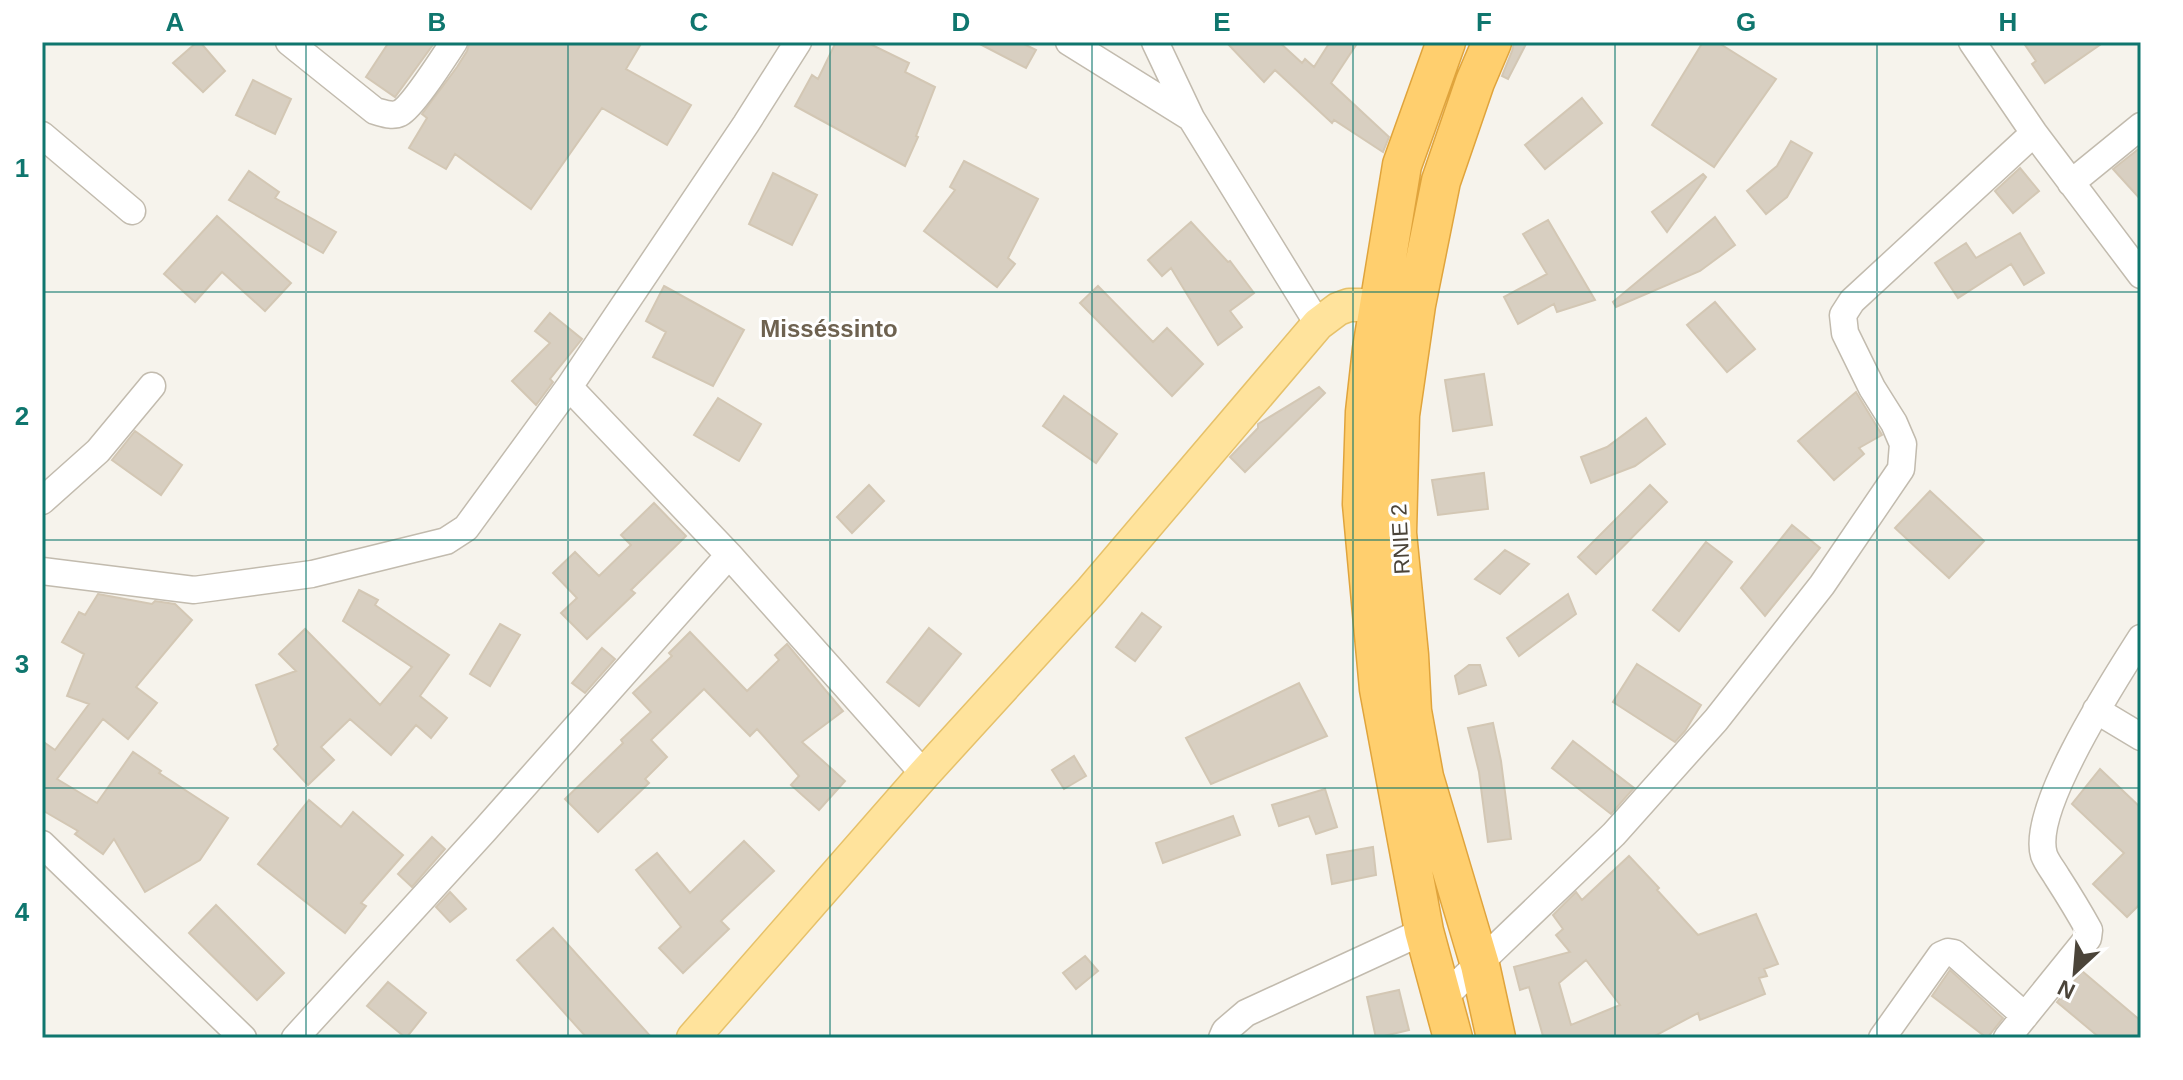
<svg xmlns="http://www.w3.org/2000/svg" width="2183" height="1080" font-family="Arial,sans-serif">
<rect width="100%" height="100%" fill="#f6f3ec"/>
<!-- building -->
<path fill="#d8cfc1" stroke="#d3c7b4" stroke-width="2" fill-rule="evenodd" d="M 197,42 L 200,42 L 225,71 L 203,92 L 173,63 Z
M 389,42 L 435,42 L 395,97 L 366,77 Z
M 470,42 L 642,42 L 626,69 L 691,105 L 667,145 L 602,108 L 531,209 L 455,154 L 446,169 L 409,148 L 427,118 L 422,114 L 457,67 L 467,51 Z
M 836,42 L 866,42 L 909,63 L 905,72 L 935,87 L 916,136 L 918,137 L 905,166 L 795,106 L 812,75 L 818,79 Z
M 976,42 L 1020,42 L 1036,50 L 1026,68 Z
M 1226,42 L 1279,42 L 1302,63 L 1305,59 L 1314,67 L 1330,42 L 1358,42 L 1331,83 L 1389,137 L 1383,152 L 1334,120 L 1332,123 L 1275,70 L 1264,82 Z
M 1514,42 L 1527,42 L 1508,79 L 1502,76 L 1512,51 Z
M 1703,42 L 1717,42 L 1776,79 L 1714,167 L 1652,125 Z
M 2023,42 L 2104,42 L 2045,83 L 2032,64 L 2036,61 Z
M 253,80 L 291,99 L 275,134 L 236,115 Z
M 1582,98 L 1602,123 L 1545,169 L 1525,145 Z
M 1791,141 L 1812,153 L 1787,197 L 1766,214 L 1747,191 L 1777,166 Z
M 2141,147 L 2141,200 L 2113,169 Z
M 964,161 L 1038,199 L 1008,258 L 1015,264 L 997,287 L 924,231 L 955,190 L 950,187 Z
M 2020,168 L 2039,191 L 2013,213 L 1995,191 Z
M 249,171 L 279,192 L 275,198 L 336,232 L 323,253 L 229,200 Z
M 773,173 L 817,195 L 792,245 L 749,224 Z
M 1703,174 L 1706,177 L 1667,232 L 1652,212 Z
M 217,216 L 291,283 L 265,311 L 222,272 L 195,302 L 164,274 Z
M 1715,217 L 1735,245 L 1700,271 L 1616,307 L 1613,302 Z
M 1548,220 L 1595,300 L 1557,312 L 1554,304 L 1518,324 L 1504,297 L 1547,274 L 1523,234 Z
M 1191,222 L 1228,262 L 1230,261 L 1254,293 L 1230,311 L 1242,327 L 1218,345 L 1171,268 L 1162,276 L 1148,260 Z
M 2020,233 L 2044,273 L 2024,285 L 2011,264 L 1958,298 L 1935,263 L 1966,243 L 1976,258 Z
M 664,286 L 744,330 L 713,386 L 653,357 L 666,332 L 646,321 Z
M 1098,286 L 1153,342 L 1167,328 L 1203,364 L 1172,396 L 1080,303 Z
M 1715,302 L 1755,349 L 1727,372 L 1687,325 Z
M 550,313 L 582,339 L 550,379 L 553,382 L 536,405 L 512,381 L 550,343 L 535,331 Z
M 1484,374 L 1492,425 L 1453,431 L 1445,380 Z
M 1319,387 L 1325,393 L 1245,472 L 1230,457 L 1258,428 L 1258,424 Z
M 1856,392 L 1882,435 L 1859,448 L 1864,454 L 1834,480 L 1798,441 Z
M 1064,396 L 1117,434 L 1096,463 L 1043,426 Z
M 718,398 L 761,424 L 739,461 L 694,435 Z
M 1646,418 L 1665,444 L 1635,466 L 1591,483 L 1581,457 L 1607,447 Z
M 135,431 L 182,465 L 161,495 L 112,460 Z
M 1484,473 L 1488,509 L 1438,515 L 1432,480 Z
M 869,485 L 884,501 L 852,533 L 837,517 Z
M 1650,485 L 1667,502 L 1596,574 L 1578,557 Z
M 1930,491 L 1984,541 L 1949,578 L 1895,528 Z
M 654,503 L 686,536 L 631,590 L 635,593 L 587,639 L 561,613 L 577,598 L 553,573 L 575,552 L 599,576 L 631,545 L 621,535 Z
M 1792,525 L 1820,548 L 1765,616 L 1741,588 Z
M 1706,542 L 1732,562 L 1679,631 L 1653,610 Z
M 1505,550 L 1529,564 L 1500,594 L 1475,579 Z
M 359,590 L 378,600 L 375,605 L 449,655 L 420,696 L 447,718 L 431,738 L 416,725 L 391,755 L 350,719 L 321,747 L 334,760 L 308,785 L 274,749 L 278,745 L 256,685 L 296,671 L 279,654 L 305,629 L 380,705 L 412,667 L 343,621 Z
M 98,594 L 152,604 L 155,601 L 175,604 L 192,620 L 136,687 L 157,703 L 128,739 L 103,719 L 57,779 L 97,803 L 133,752 L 161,771 L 159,773 L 228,818 L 200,860 L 145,892 L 114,839 L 103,854 L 75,834 L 78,831 L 42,810 L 42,741 L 55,750 L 89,704 L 67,696 L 84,654 L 62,642 L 79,612 L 85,615 Z
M 1568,594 L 1576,614 L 1519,656 L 1507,638 Z
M 1142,613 L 1161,627 L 1135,661 L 1116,647 Z
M 500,624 L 520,635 L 490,686 L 470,674 Z
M 929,628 L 961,654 L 919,706 L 887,682 Z
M 690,632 L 747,691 L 779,660 L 775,655 L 787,644 L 843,711 L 802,742 L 845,781 L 819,810 L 791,785 L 799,776 L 757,729 L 750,736 L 704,689 L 651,740 L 667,757 L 645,779 L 649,783 L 598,832 L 565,799 L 623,743 L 621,740 L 651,712 L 633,693 L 672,656 L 669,653 Z
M 602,648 L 615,659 L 585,693 L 572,683 Z
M 1637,664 L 1701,705 L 1685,731 L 1675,742 L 1613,702 Z
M 1469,665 L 1480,665 L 1486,685 L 1459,694 L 1455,676 Z
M 1299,683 L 1327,736 L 1211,784 L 1186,738 Z
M 1493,723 L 1501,761 L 1511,839 L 1488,842 L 1479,772 L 1468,728 Z
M 1573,741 L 1634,788 L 1611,814 L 1552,768 Z
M 1074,756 L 1086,776 L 1064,789 L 1052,770 Z
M 2100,769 L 2141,808 L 2141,903 L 2127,917 L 2093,884 L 2124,853 L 2072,804 Z
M 1325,789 L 1337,827 L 1316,834 L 1309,816 L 1279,826 L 1272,805 Z
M 309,800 L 341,827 L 353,812 L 403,855 L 361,903 L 366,906 L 345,933 L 258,864 Z
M 1233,816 L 1240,835 L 1163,863 L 1156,843 Z
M 432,837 L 445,849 L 412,887 L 398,874 Z
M 744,841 L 774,871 L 721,921 L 729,929 L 683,973 L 659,948 L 681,927 L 636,870 L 657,853 L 690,893 Z
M 1373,847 L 1376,875 L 1332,884 L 1327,855 Z
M 1629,856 L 1659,888 L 1657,890 L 1698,935 L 1756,914 L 1778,964 L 1764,969 L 1767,976 L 1759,978 L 1765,994 L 1700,1020 L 1698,1013 L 1651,1038 L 1542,1038 L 1543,1036 L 1529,987 L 1520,990 L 1514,967 L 1570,952 L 1556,935 L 1563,929 L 1553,915 L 1576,892 L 1582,900 ZM 1586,960 L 1620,1005 L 1571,1025 L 1559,983 Z
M 450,892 L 466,909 L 450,922 L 436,907 Z
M 216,905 L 284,973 L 257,1000 L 189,933 Z
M 553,928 L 652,1038 L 587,1038 L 517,960 Z
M 1085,956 L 1098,971 L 1076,989 L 1063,973 Z
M 1950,970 L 2003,1018 L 1987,1038 L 1932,996 Z
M 2082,971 L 2141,1021 L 2141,1038 L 2100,1038 L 2057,1002 Z
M 388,982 L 426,1013 L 406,1038 L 367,1006 Z
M 1399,990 L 1409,1030 L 1376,1038 L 1367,997 Z"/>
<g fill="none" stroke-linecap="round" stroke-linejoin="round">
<!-- minor casing -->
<g stroke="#c2bbae" stroke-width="29">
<path id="minor" d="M 289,42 L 375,111 C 383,113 392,117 400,113 C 413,106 444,57 454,42
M 798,42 L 746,124 L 569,387 L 729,555 L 924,774
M 1069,42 L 1191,118 L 1318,324
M 1155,42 L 1191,118
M 1972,42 L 2034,133 L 2141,275
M 42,135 L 132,211
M 2071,183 L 2141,126
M 42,501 L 98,451 L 152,386
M 42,571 L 194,590 L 312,574 L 446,541 L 466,528 L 569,387
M 2096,710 L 2141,737
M 42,844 L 243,1038
M 1442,999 L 1614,834 L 1716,720 L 1822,585 L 1901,469 L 1903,444 L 1894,423 L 1872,388 L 1845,333 L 1843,315 L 1852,301 L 2034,133
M 295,1038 L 484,831 L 729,555
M 1222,1038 L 1225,1031 L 1246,1013 L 1424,931
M 1882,1038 L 1941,955 L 1948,952 L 1954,953 L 2025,1016
M 2007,1038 L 2088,938 L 2089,930 C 2079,912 2068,894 2057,877 C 2053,870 2047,863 2044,855 C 2030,809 2115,679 2141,638"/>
</g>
<!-- major casing -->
<g stroke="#e6c16a" stroke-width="35">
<path id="major" d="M 693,1038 L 924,774 L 1090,592 L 1318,324 L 1338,309 L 1349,305 L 1405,305"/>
</g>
<!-- highway casing -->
<g stroke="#e0a43c" stroke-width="41">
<path id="highway" d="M 1446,42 L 1402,165 L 1372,349 L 1365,412 L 1362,504 L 1379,689 L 1424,931 L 1453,1038
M 1492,42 L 1475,82 L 1441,181 L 1416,305 L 1400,415 L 1397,533 L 1409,655 L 1412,711 L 1424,777 L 1480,965 L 1496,1038"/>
</g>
<!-- minor -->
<use href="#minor" stroke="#fff" stroke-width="26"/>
<!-- major -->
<use href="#major" stroke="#ffe39c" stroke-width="32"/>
<!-- highway -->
<use href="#highway" stroke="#ffcf6e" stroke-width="38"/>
</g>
<!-- grid -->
<path fill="none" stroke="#0f766e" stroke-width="2" stroke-opacity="0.55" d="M 306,42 L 306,1038M 568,42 L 568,1038M 830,42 L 830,1038M 1092,42 L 1092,1038M 1353,42 L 1353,1038M 1615,42 L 1615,1038M 1877,42 L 1877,1038M 42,292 L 2141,292M 42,540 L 2141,540M 42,788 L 2141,788"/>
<g text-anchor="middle" stroke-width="6" stroke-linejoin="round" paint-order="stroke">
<!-- street labels -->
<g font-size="22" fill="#4b4439" stroke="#fff">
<text transform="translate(1400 539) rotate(-93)" y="8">RNIE 2</text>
</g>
<!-- neighbourhood labels -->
<g font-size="24" font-weight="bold" fill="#6e6250" stroke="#fff">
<text x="829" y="337">Misséssinto</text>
</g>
</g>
<!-- border -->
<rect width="2183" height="1080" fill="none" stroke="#ffffff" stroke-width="88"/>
<!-- north arrow -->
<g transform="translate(2075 972) rotate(206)" stroke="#ffffff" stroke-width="6" paint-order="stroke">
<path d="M0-6L14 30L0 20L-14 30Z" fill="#4b4439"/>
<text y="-12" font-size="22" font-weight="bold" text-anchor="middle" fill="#4b4439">N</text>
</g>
<rect x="44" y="44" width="2095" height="992" fill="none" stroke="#0f766e" stroke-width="3"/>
<g font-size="26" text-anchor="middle" font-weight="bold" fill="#0f766e">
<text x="175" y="31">A</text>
<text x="437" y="31">B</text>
<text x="699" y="31">C</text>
<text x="961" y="31">D</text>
<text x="1222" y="31">E</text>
<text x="1484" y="31">F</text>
<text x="1746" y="31">G</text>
<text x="2008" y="31">H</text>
<text x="22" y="177">1</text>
<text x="22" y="425">2</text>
<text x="22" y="673">3</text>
<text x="22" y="921">4</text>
</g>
</svg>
